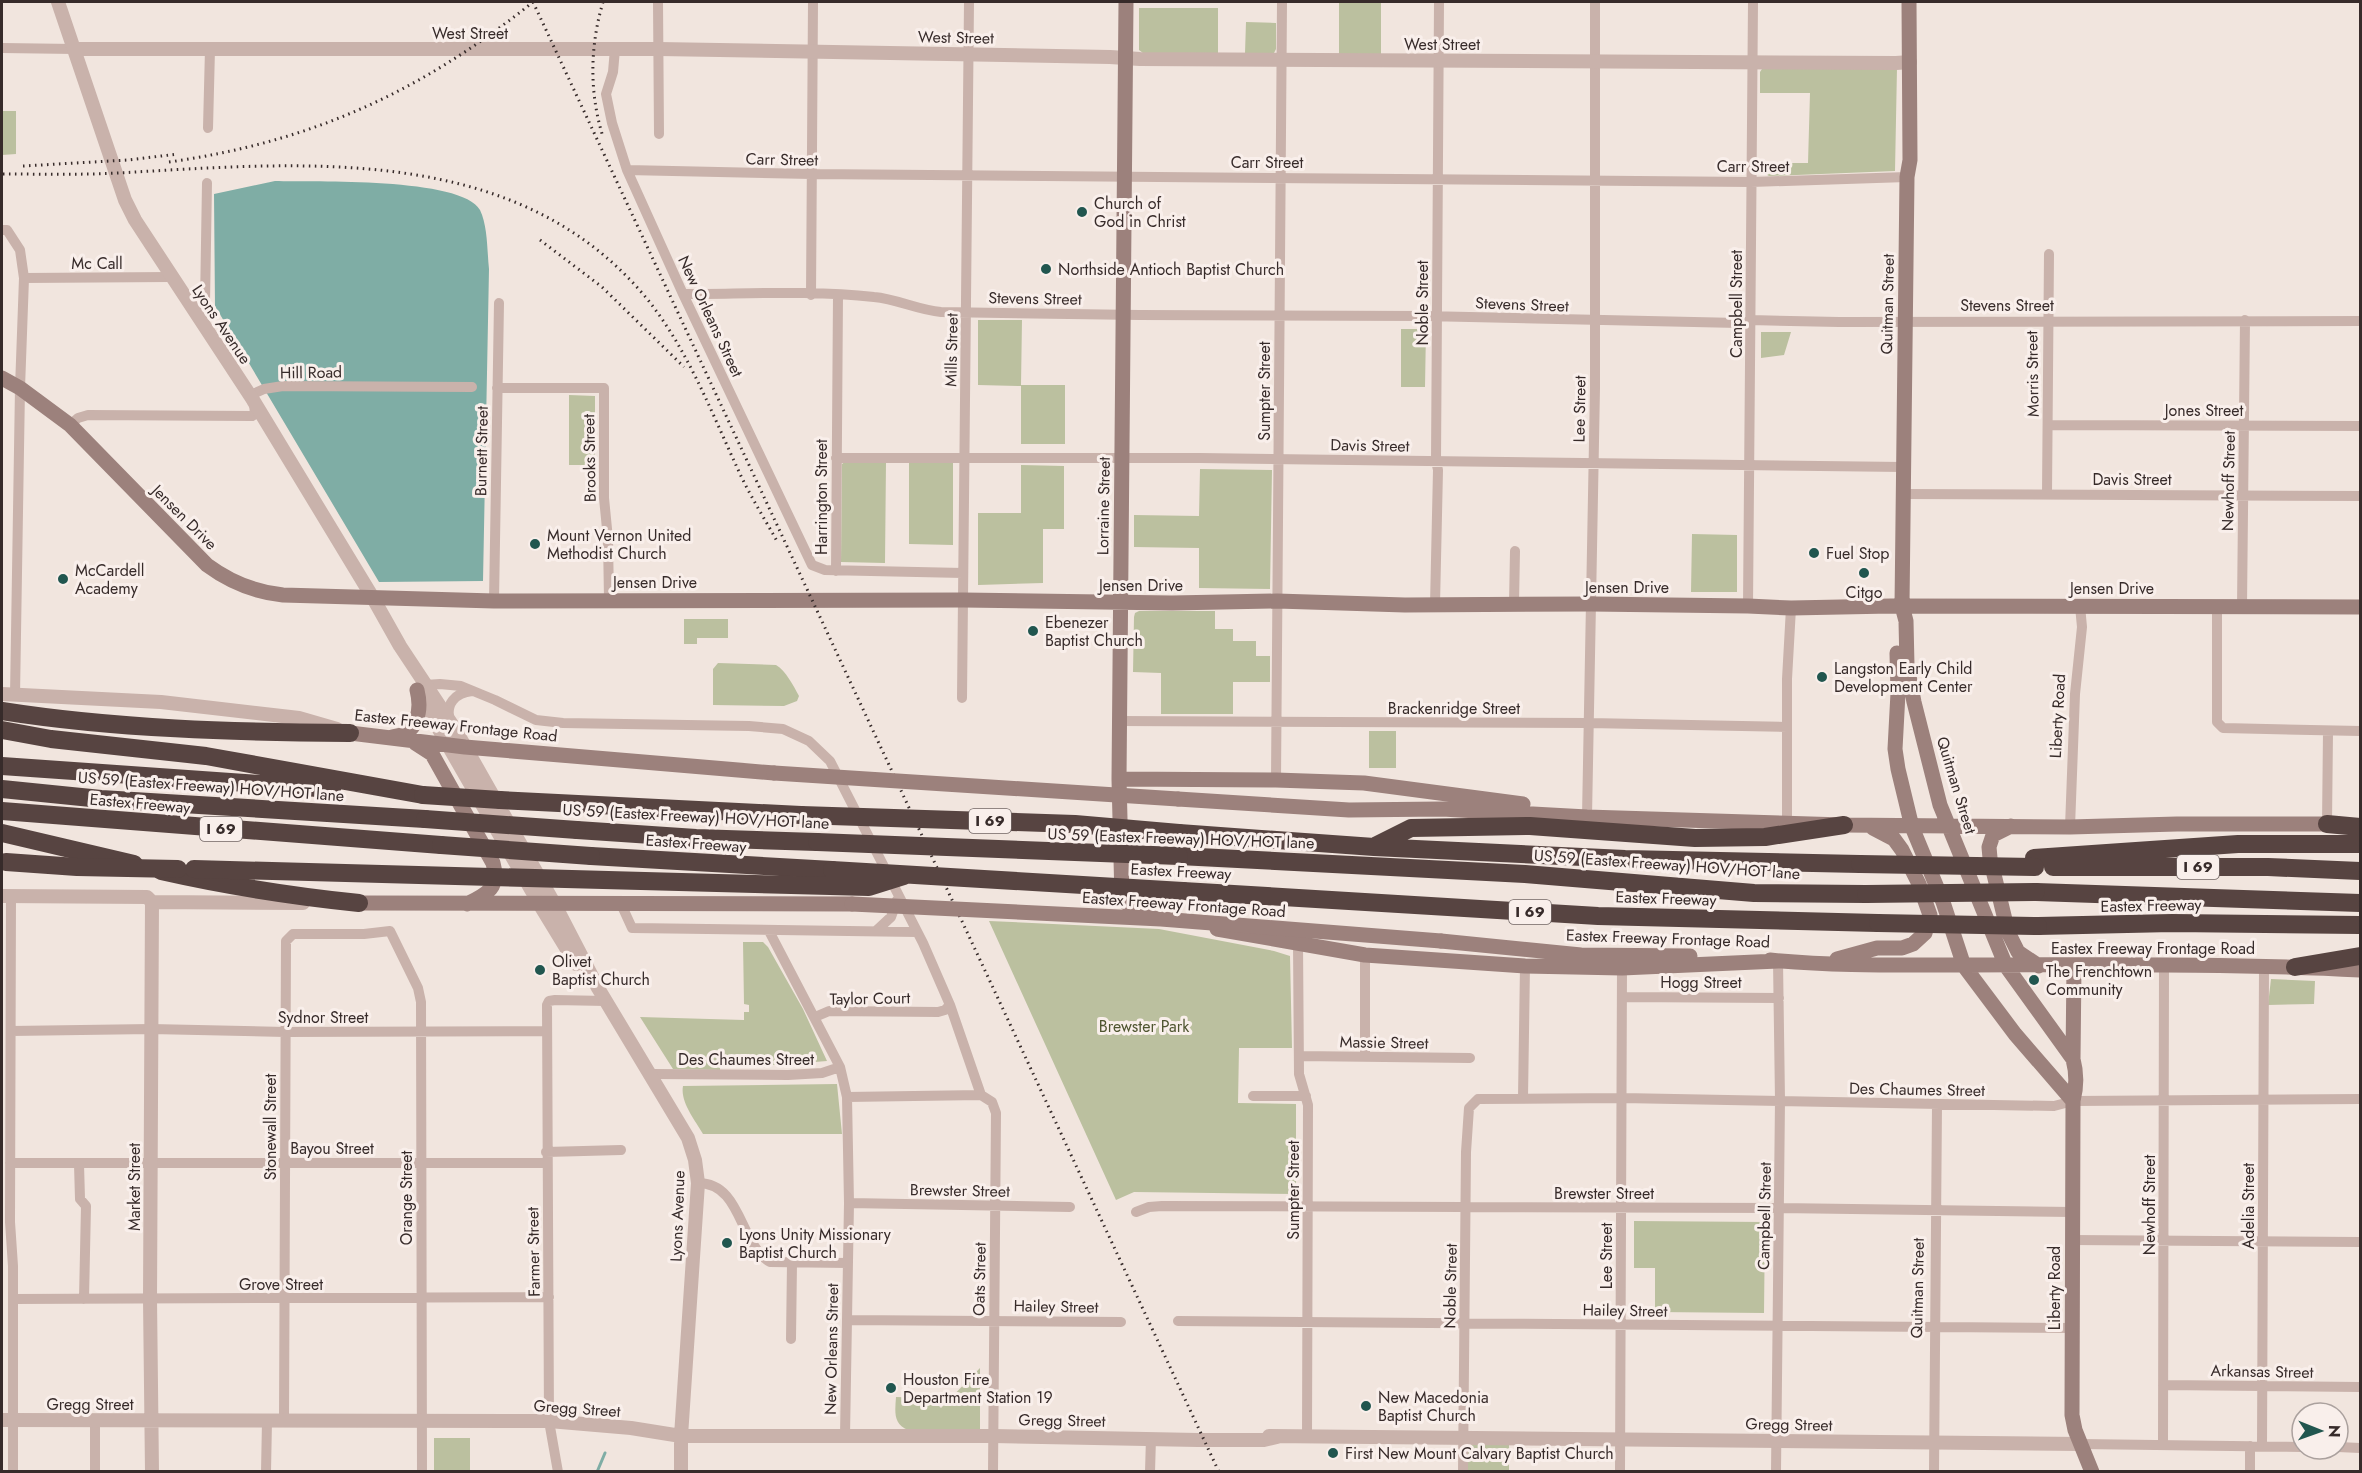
<svg xmlns="http://www.w3.org/2000/svg" width="2362" height="1473" font-family="Jost,sans-serif">
<rect width="100%" height="100%" fill="#f1e5de"/>
<!-- green -->
<path fill="#bbc09f" d="M 1339,2 L 1381,2 L 1381,56 L 1339,56 Z
M 1139,8 L 1218,8 L 1218,53 L 1143,53 L 1139,50 Z
M 1246,22 L 1276,23 L 1276,49 L 1274,53 L 1245,53 Z
M 1897,68 L 1895,171 L 1769,176 L 1760,171 L 1760,163 L 1808,163 L 1810,93 L 1760,93 L 1760,72 L 1762,69 Z
M 2,111 L 16,111 L 16,154 L 2,155 Z
M 978,320 L 1022,320 L 1021,385 L 1065,385 L 1065,444 L 1021,444 L 1021,386 L 978,385 Z
M 1401,329 L 1426,329 L 1425,387 L 1401,387 Z
M 1761,332 L 1791,332 L 1784,355 L 1761,358 Z
M 569,395 L 595,396 L 595,465 L 569,465 Z
M 846,461 L 886,462 L 885,563 L 841,562 L 842,464 Z
M 909,461 L 953,461 L 953,545 L 909,544 Z
M 1021,465 L 1064,466 L 1064,529 L 1043,529 L 1043,583 L 978,585 L 978,513 L 1021,513 Z
M 1200,469 L 1272,470 L 1270,589 L 1199,588 L 1199,548 L 1134,547 L 1134,515 L 1199,516 Z
M 1692,534 L 1737,535 L 1737,592 L 1691,592 Z
M 1139,611 L 1215,611 L 1215,629 L 1233,629 L 1233,641 L 1256,641 L 1256,656 L 1270,656 L 1270,682 L 1233,682 L 1233,714 L 1161,714 L 1161,673 L 1133,672 L 1134,617 L 1135,613 Z
M 684,619 L 728,619 L 728,638 L 697,638 L 697,644 L 684,644 Z
M 718,663 L 776,665 C 786,671 793,685 799,696 L 797,701 L 784,706 L 713,705 L 713,669 Z
M 1369,731 L 1396,731 L 1396,768 L 1369,768 Z
M 989,921 L 1159,929 L 1274,951 L 1290,956 L 1292,1048 L 1239,1048 L 1238,1103 L 1296,1104 L 1296,1194 L 1134,1192 L 1116,1200 Z
M 743,942 L 763,942 L 768,947 L 803,1009 L 827,1061 L 778,1065 L 720,1065 L 720,1070 L 673,1069 L 640,1017 L 744,1020 L 744,1012 L 749,1012 L 749,1005 L 744,1004 Z
M 2271,979 L 2315,981 L 2314,1004 L 2268,1005 Z
M 837,1084 L 842,1134 L 703,1134 C 695,1120 680,1102 683,1086 Z
M 1634,1221 L 1765,1222 L 1764,1313 L 1655,1312 L 1655,1268 L 1634,1268 Z
M 980,1368 L 980,1431 L 908,1430 C 893,1424 895,1412 896,1397 L 931,1398 L 941,1408 Z
M 434,1438 L 470,1438 L 470,1471 L 434,1471 Z
M 1509,1443 L 1509,1471 L 1467,1472 L 1468,1449 L 1472,1445 Z"/>
<!-- water -->
<path fill="#7fada5" d="M 275,181 C 312,182 462,177 480,210 C 488,227 487,251 489,269 L 483,581 L 379,582 L 215,306 L 214,194 Z"/>
<g fill="none" stroke-linecap="round" stroke-linejoin="round">
<!-- stream -->
<path stroke="#7fada5" stroke-width="3" d="M 597,1472 L 605,1453"/>
<!-- minor -->
<path stroke="#c9b2ab" stroke-width="10" d="M 658,2 L 659,134
M 2,48 L 75,49
M 615,49 L 613,72 L 606,94 L 612,123 L 627,170 L 683,294 L 812,565 L 825,570 L 963,573
M 208,128 L 210,49
M 627,170 L 812,174 L 1751,182 L 1907,177
M 2,230 L 7,230 L 20,250 L 24,278 L 20,388 L 15,696
M 24,278 L 170,277
M 683,294 C 746,294 811,290 874,297 C 897,299 918,310 941,312 L 1139,315 L 1424,316 L 1739,323 L 1750,320 L 1839,322 L 2360,321
M 811,295 L 813,2
M 200,320 L 205,303 L 207,183
M 497,388 L 604,388 L 604,498 L 608,539 L 609,600
M 70,425 L 78,418 L 88,415 L 252,416 L 255,414 L 253,394 L 264,389 L 283,386 L 472,387
M 2048,425 L 2360,426
M 836,458 L 1200,458 L 1903,467
M 1903,494 L 2360,496
M 2047,494 L 2049,254
M 836,571 L 838,295
M 494,601 L 499,303
M 1514,604 L 1515,551
M 1435,605 L 1438,470 L 1436,461 L 1439,2
M 1748,606 L 1753,2
M 2217,607 L 2217,722 L 2223,728 L 2360,731
M 2242,607 L 2245,320
M 425,685 L 440,684 L 461,686 L 495,700 L 536,720 L 563,723 L 749,726 L 783,729 L 809,741 L 830,761 L 923,943 L 950,1005 L 981,1095
M 962,698 L 969,2
M 450,721 C 445,704 455,693 472,691
M 1120,721 L 1589,723 L 1787,727
M 1276,780 L 1282,2
M 1587,817 L 1595,388 L 1595,2
M 1787,823 L 1787,679 L 1791,608
M 2327,824 L 2328,732
M 2070,827 L 2075,694 L 2082,627 L 2080,606
M 11,896 L 10,1222 L 13,1266 L 13,1472
M 621,904 L 632,928 L 917,932
M 769,931 L 840,1067 L 847,1097 L 849,1203 L 845,1436
M 876,931 L 891,917 L 897,900
M 1298,943 L 1299,1074 L 1308,1105 L 1307,1437
M 1623,997 L 1779,998
M 815,1017 L 829,1011 L 938,1012 L 945,1010 L 950,1005
M 11,1031 L 151,1029 L 285,1032 L 547,1031
M 1299,1056 L 1470,1058
M 1365,1057 L 1365,955
M 652,1074 L 788,1075 L 822,1073 L 840,1067
M 981,1095 L 992,1102 L 996,1113 L 993,1472
M 1253,1096 L 1306,1096
M 847,1097 L 981,1095
M 1523,1098 L 1525,966
M 546,1152 L 621,1150
M 10,1163 L 546,1163
M 79,1164 L 80,1199 L 86,1206 L 84,1299
M 698,1183 C 742,1183 739,1244 770,1262 L 848,1263
M 849,1203 L 1070,1207
M 1136,1212 L 1149,1207 L 1162,1206 L 1779,1208 L 2072,1212
M 2072,1240 L 2360,1242
M 13,1299 L 549,1297
M 847,1320 L 1121,1322
M 1178,1321 L 2073,1328
M 791,1339 L 792,1263
M 2163,1385 L 2360,1387
M 284,1421 L 286,941 L 293,934 L 364,934 L 390,931 L 418,988 L 421,1002 L 422,1472
M 2080,1444 L 2302,1447
M 2163,1444 L 2164,966
M 2250,1446 L 2250,1472
M 2262,1446 L 2264,967
M 2338,1447 L 2360,1448
M 95,1472 L 95,1421
M 266,1472 L 267,1421
M 558,1472 L 549,1421 L 547,1005 L 549,1001 L 555,1000 L 606,1001
M 1150,1472 L 1151,1438
M 1463,1472 L 1466,1152 L 1469,1108 L 1478,1099 L 1622,1098 L 2054,1106 L 2073,1101 L 2360,1099
M 1620,1472 L 1622,968
M 1776,1472 L 1780,1100 L 1778,961
M 1934,1472 L 1937,1105"/>
<!-- tertiary -->
<path stroke="#c9b2ab" stroke-width="14" d="M 58,2 L 125,200 L 135,220 L 253,400 L 373,598 L 400,646 L 455,729 L 555,905 L 598,988 L 688,1138 L 695,1160 L 698,1183 L 681,1436 L 681,1472
M 75,49 L 659,49 L 1110,57 L 1140,59 L 1896,63 L 1910,62
M 418,693 L 540,905 L 576,964
M 2,694 L 161,702 L 299,718 L 337,729
M 2,896 L 147,897 L 152,902 L 303,903
M 152,902 L 150,1299 L 152,1472
M 2,1420 L 549,1421 L 631,1428 L 681,1436 L 993,1436 L 1198,1440 L 1264,1440 L 1277,1437
M 1269,1436 L 2080,1444"/>
<!-- secondary -->
<path stroke="#9c817c" stroke-width="15" d="M 1126,2 L 1119,779 L 1122,899 L 1133,909 L 1152,917
M 1909,2 L 1910,160 L 1907,177 L 1902,606 L 1906,621 L 1907,666 L 1914,702 L 1940,805 L 2006,966 L 2073,1059 C 2077,1074 2077,1086 2073,1101 L 2072,1415 L 2075,1430 L 2092,1472
M 2,378 L 20,388 L 70,425 L 207,565 C 230,582 254,592 283,595 L 494,601 L 963,600 L 1172,603 L 1277,601 L 1405,605 L 1591,604 L 1748,606 L 1791,608 L 1891,606 L 2360,607
M 1897,653 L 1898,693 L 1895,749 L 1898,769 L 1912,827 L 1943,902 L 1964,966 L 2015,1034 L 2073,1101
M 350,733 L 465,747 L 774,773
M 392,737 C 418,735 422,710 417,690
M 415,743 L 432,754 L 493,863 C 500,888 487,894 467,904
M 1119,779 L 1276,780 L 1364,783 L 1523,804
M 1178,799 L 1349,810 L 1442,809 L 1587,817 L 1844,825 L 2070,827 L 2177,824 L 2338,824
M 2011,826 L 1993,835 L 1989,847 L 1990,858 L 2008,932 L 2018,952 L 2039,966
M 359,903 L 852,904
M 1217,929 L 1365,955 L 1525,966 L 1622,968 L 1778,961
M 1441,941 L 1581,955 L 1690,956
M 1837,959 L 1877,948 L 1902,948 L 1913,944 L 1925,933 L 1930,915 L 1919,884 L 1902,850 L 1894,839 L 1873,828
M 1770,960 C 1832,966 1895,965 1956,965 C 2091,965 2226,963 2360,970
M 2073,1059 L 2074,966"/>
<!-- motorway -->
<path stroke="#574441" stroke-width="18" d="M 2,711 C 116,729 235,732 350,733
M 2,730 L 51,739 L 206,756 L 423,795
M 2,766 L 332,789
M 2,789 L 101,799 L 425,819
M 500,800 L 801,815
M 2,811 L 441,845
M 2327,824 L 2360,827
M 577,830 L 696,838 L 817,842
M 2,833 L 134,864
M 1179,833 L 1374,847 L 1625,859 L 1860,864
M 1377,845 L 1411,828 L 1530,826 L 1695,838 L 1765,837 L 1844,825
M 591,856 L 832,870
M 1179,856 L 1525,874 L 1754,893 L 1866,894
M 2034,858 L 2238,844 L 2360,844
M 2053,867 L 2268,867 L 2360,871
M 161,871 C 227,886 292,896 359,903
M 1183,891 L 1598,916 L 1878,923
M 2036,892 L 2360,903
M 2038,926 L 2172,923 L 2360,925
M 2295,967 L 2360,956"/>
<!-- rail -->
<path stroke="#372b2a" stroke-width="3" stroke-dasharray="1.5 4.5" stroke-linecap="butt" d="M 533,2 L 1219,1472
M 603,2 C 590,46 589,92 603,137
M 169,162 C 311,142 421,92 533,2
M 23,166 L 128,160 L 178,154
M 3,174 C 41,174 80,175 118,173 C 298,163 512,141 643,294 C 687,346 712,414 741,476 C 752,499 766,521 778,543
M 540,240 L 602,287 L 684,367"/>
<!-- secondary-bridge -->
<path stroke="#9c817c" stroke-width="15" d="M 774,773 L 1178,799
M 852,904 L 1161,919 L 1441,941"/>
<!-- motorway-bridge -->
<path stroke="#574441" stroke-width="18" d="M 423,795 L 500,800
M 801,815 L 1075,824 L 1179,833
M 425,819 L 577,830
M 817,842 L 1179,856
M 441,845 L 591,856
M 6,862 L 77,867 L 178,869
M 1860,864 L 2035,867
M 194,869 L 869,887 L 904,876
M 832,870 L 1183,891
M 1866,894 L 2036,892
M 1878,923 L 2038,926"/>
</g>
<!-- markers -->
<g fill="#21564f" stroke="#f9efeb" stroke-width="2">
<circle cx="1082" cy="212" r="6"/>
<circle cx="1046" cy="269" r="6"/>
<circle cx="535" cy="544" r="6"/>
<circle cx="1814" cy="553" r="6"/>
<circle cx="1864" cy="573" r="6"/>
<circle cx="63" cy="579" r="6"/>
<circle cx="1033" cy="631" r="6"/>
<circle cx="1822" cy="677" r="6"/>
<circle cx="540" cy="970" r="6"/>
<circle cx="2034" cy="980" r="6"/>
<circle cx="727" cy="1243" r="6"/>
<circle cx="891" cy="1388" r="6"/>
<circle cx="1366" cy="1406" r="6"/>
<circle cx="1333" cy="1453" r="6"/>
</g>
<g text-anchor="middle" stroke-width="6" stroke-linejoin="round" paint-order="stroke">
<!-- shield labels -->
<g fill="#f9efeb" stroke="#716664" stroke-width="1.5">
<rect x="969" y="809" width="42" height="24" rx="4.5"/>
<rect x="200" y="817" width="42" height="24" rx="4.5"/>
<rect x="2177" y="855" width="42" height="24" rx="4.5"/>
<rect x="1509" y="900" width="42" height="24" rx="4.5"/>
</g>
<g font-size="15" font-weight="bold" fill="#372b2a">
<text x="990" y="826">I 69</text>
<text x="221" y="834">I 69</text>
<text x="2198" y="872">I 69</text>
<text x="1530" y="917">I 69</text>
</g>
<!-- street labels -->
<g font-size="16" fill="#372b2a" stroke="#f9efeb">
<text x="470" y="39">West Street</text>
<text transform="translate(956 37) rotate(1)" y="6">West Street</text>
<text x="1442" y="50">West Street</text>
<text transform="translate(782 159) rotate(1)" y="6">Carr Street</text>
<text x="1267" y="168">Carr Street</text>
<text x="1753" y="172">Carr Street</text>
<text x="97" y="269">Mc Call</text>
<text transform="translate(1035 298) rotate(1)" y="6">Stevens Street</text>
<text transform="translate(1422 303) rotate(-90)" y="6">Noble Street</text>
<text transform="translate(1522 304) rotate(2)" y="6">Stevens Street</text>
<text transform="translate(1736 304) rotate(-90)" y="6">Campbell Street</text>
<text transform="translate(1887 304) rotate(-89)" y="6">Quitman Street</text>
<text x="2007" y="311">Stevens Street</text>
<text transform="translate(711 316) rotate(65)" y="6">New Orleans Street</text>
<text transform="translate(222 324) rotate(56)" y="6">Lyons Avenue</text>
<text transform="translate(951 350) rotate(-89)" y="6">Mills Street</text>
<text transform="translate(311 372) rotate(-1)" y="6">Hill Road</text>
<text transform="translate(2032 374) rotate(-91)" y="6">Morris Street</text>
<text transform="translate(1264 391) rotate(-90)" y="6">Sumpter Street</text>
<text transform="translate(1579 409) rotate(-89)" y="6">Lee Street</text>
<text x="2204" y="416">Jones Street</text>
<text transform="translate(1370 445) rotate(1)" y="6">Davis Street</text>
<text transform="translate(481 451) rotate(-89)" y="6">Burnett Street</text>
<text transform="translate(589 458) rotate(-91)" y="6">Brooks Street</text>
<text x="2132" y="485">Davis Street</text>
<text transform="translate(2228 481) rotate(-89)" y="6">Newhoff Street</text>
<text transform="translate(821 497) rotate(-90)" y="6">Harrington Street</text>
<text transform="translate(1103 506) rotate(-89)" y="6">Lorraine Street</text>
<text transform="translate(185 517) rotate(45)" y="6">Jensen Drive</text>
<text x="655" y="588">Jensen Drive</text>
<text x="1141" y="591">Jensen Drive</text>
<text x="1627" y="593">Jensen Drive</text>
<text x="2112" y="594">Jensen Drive</text>
<text x="1454" y="714">Brackenridge Street</text>
<text transform="translate(2057 716) rotate(-87)" y="6">Liberty Road</text>
<text transform="translate(456 725) rotate(6)" y="6">Eastex Freeway Frontage Road</text>
<text transform="translate(1957 785) rotate(73)" y="6">Quitman Street</text>
<text transform="translate(211 786) rotate(4)" y="6">US 59 (Eastex Freeway) HOV/HOT lane</text>
<text transform="translate(140 803) rotate(5)" y="6">Eastex Freeway</text>
<text transform="translate(696 816) rotate(3)" y="6">US 59 (Eastex Freeway) HOV/HOT lane</text>
<text transform="translate(1181 838) rotate(2)" y="6">US 59 (Eastex Freeway) HOV/HOT lane</text>
<text transform="translate(696 843) rotate(4)" y="6">Eastex Freeway</text>
<text transform="translate(1667 864) rotate(4)" y="6">US 59 (Eastex Freeway) HOV/HOT lane</text>
<text transform="translate(1181 871) rotate(3)" y="6">Eastex Freeway</text>
<text transform="translate(1666 898) rotate(2)" y="6">Eastex Freeway</text>
<text transform="translate(1184 904) rotate(4)" y="6">Eastex Freeway Frontage Road</text>
<text transform="translate(2151 905) rotate(-1)" y="6">Eastex Freeway</text>
<text transform="translate(1668 938) rotate(2)" y="6">Eastex Freeway Frontage Road</text>
<text x="2153" y="954">Eastex Freeway Frontage Road</text>
<text x="1701" y="988">Hogg Street</text>
<text transform="translate(870 998) rotate(-1)" y="6">Taylor Court</text>
<text x="323" y="1023">Sydnor Street</text>
<text transform="translate(1384 1042) rotate(1)" y="6">Massie Street</text>
<text x="746" y="1065">Des Chaumes Street</text>
<text transform="translate(1917 1089) rotate(1)" y="6">Des Chaumes Street</text>
<text transform="translate(270 1127) rotate(-90)" y="6">Stonewall Street</text>
<text x="332" y="1154">Bayou Street</text>
<text transform="translate(134 1187) rotate(-90)" y="6">Market Street</text>
<text transform="translate(960 1190) rotate(1)" y="6">Brewster Street</text>
<text transform="translate(1293 1190) rotate(-90)" y="6">Sumpter Street</text>
<text x="1604" y="1199">Brewster Street</text>
<text transform="translate(406 1198) rotate(-90)" y="6">Orange Street</text>
<text transform="translate(2149 1205) rotate(-90)" y="6">Newhoff Street</text>
<text transform="translate(2248 1206) rotate(-90)" y="6">Adelia Street</text>
<text transform="translate(677 1216) rotate(-88)" y="6">Lyons Avenue</text>
<text transform="translate(1764 1216) rotate(-89)" y="6">Campbell Street</text>
<text transform="translate(533 1252) rotate(-91)" y="6">Farmer Street</text>
<text transform="translate(1606 1256) rotate(-90)" y="6">Lee Street</text>
<text transform="translate(979 1279) rotate(-89)" y="6">Oats Street</text>
<text x="281" y="1290">Grove Street</text>
<text transform="translate(1450 1286) rotate(-89)" y="6">Noble Street</text>
<text transform="translate(1917 1288) rotate(-89)" y="6">Quitman Street</text>
<text transform="translate(2054 1288) rotate(-90)" y="6">Liberty Road</text>
<text transform="translate(1056 1306) rotate(1)" y="6">Hailey Street</text>
<text transform="translate(1625 1310) rotate(1)" y="6">Hailey Street</text>
<text transform="translate(831 1349) rotate(-89)" y="6">New Orleans Street</text>
<text transform="translate(2262 1371) rotate(1)" y="6">Arkansas Street</text>
<text x="90" y="1410">Gregg Street</text>
<text transform="translate(577 1408) rotate(4)" y="6">Gregg Street</text>
<text transform="translate(1062 1420) rotate(1)" y="6">Gregg Street</text>
<text transform="translate(1789 1424) rotate(1)" y="6">Gregg Street</text>
</g>
<!-- poi labels -->
<g font-size="16" fill="#372b2a" stroke="#f9efeb" text-anchor="start">
<text x="1094" y="209">Church of<tspan x="1094" dy="18">God in Christ</tspan></text>
<text x="1058" y="275">Northside Antioch Baptist Church</text>
<text x="547" y="541">Mount Vernon United<tspan x="547" dy="18">Methodist Church</tspan></text>
<text x="1826" y="559">Fuel Stop</text>
<text x="75" y="576">McCardell<tspan x="75" dy="18">Academy</tspan></text>
<text x="1864" y="598" text-anchor="middle">Citgo</text>
<text x="1045" y="628">Ebenezer<tspan x="1045" dy="18">Baptist Church</tspan></text>
<text x="1834" y="674">Langston Early Child<tspan x="1834" dy="18">Development Center</tspan></text>
<text x="552" y="967">Olivet<tspan x="552" dy="18">Baptist Church</tspan></text>
<text x="2046" y="977">The Frenchtown<tspan x="2046" dy="18">Community</tspan></text>
<text x="739" y="1240">Lyons Unity Missionary<tspan x="739" dy="18">Baptist Church</tspan></text>
<text x="903" y="1385">Houston Fire<tspan x="903" dy="18">Department Station 19</tspan></text>
<text x="1378" y="1403">New Macedonia<tspan x="1378" dy="18">Baptist Church</tspan></text>
<text x="1345" y="1459">First New Mount Calvary Baptist Church</text>
</g>
<!-- park labels -->
<g font-size="16" fill="#4e542f" stroke="#f9efeb">
<text x="1144" y="1032">Brewster Park</text>
</g>
</g>
<!-- border -->
<rect width="2362" height="1473" fill="none" stroke="#372b2a" stroke-width="6"/>
<!-- north arrow -->
<g transform="translate(2320 1431) rotate(91)"><circle r="28" fill="#f9efeb" stroke="#aba19e" stroke-width="1.5"/>
<path d="M0-4.5L10 22L0 15L-10 22Z" fill="#21564f"/>
<text y="-9" font-size="16" font-weight="bold" text-anchor="middle" fill="#372b2a">N</text>
</g>
</svg>
